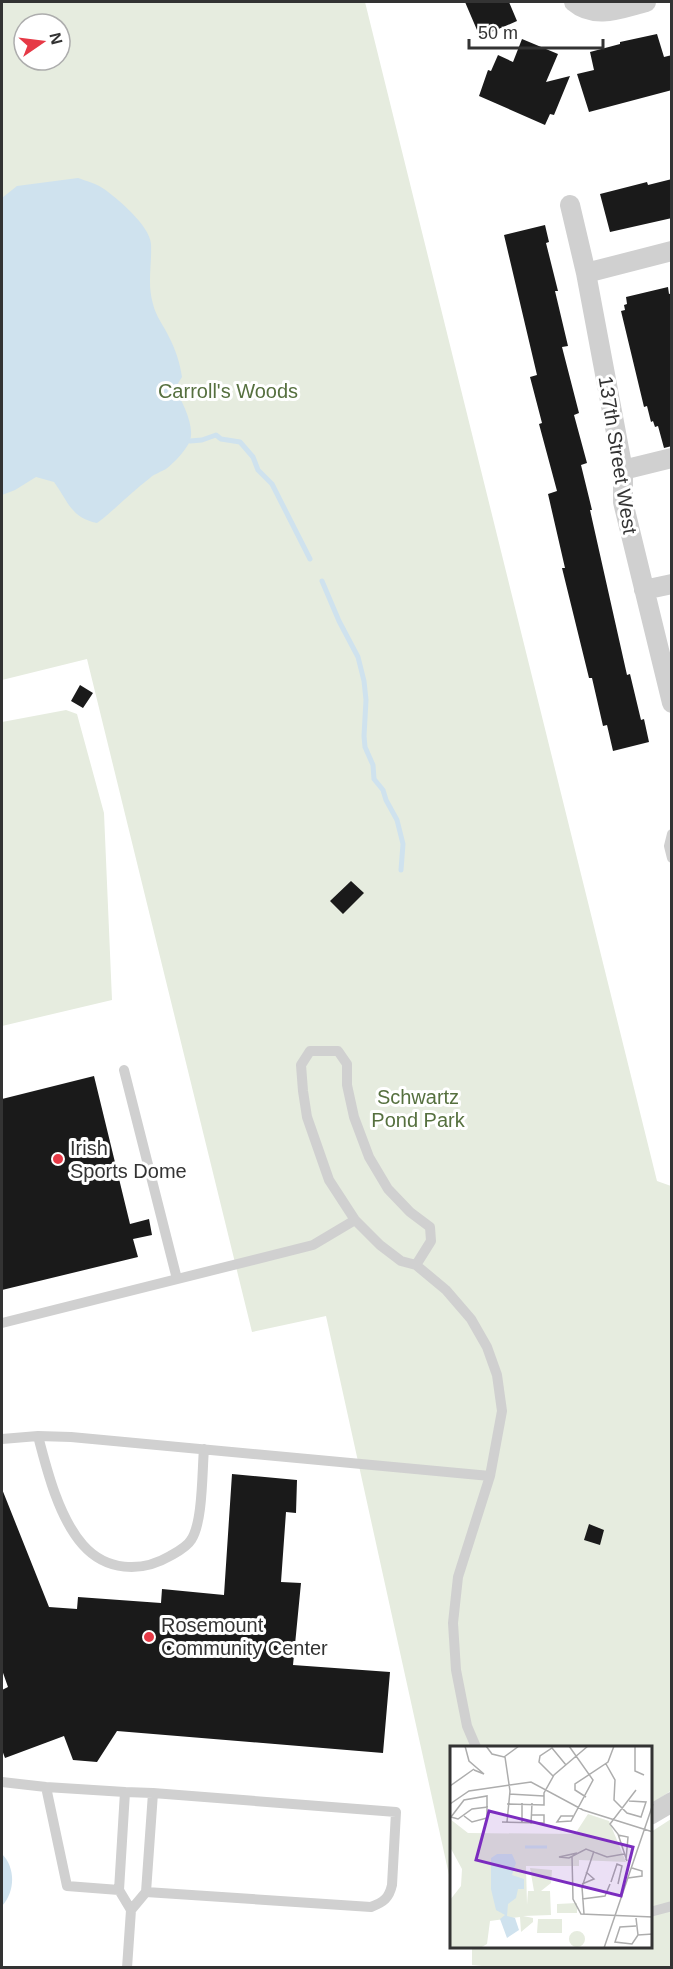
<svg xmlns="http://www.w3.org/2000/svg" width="673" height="1969" font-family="Helvetica,sans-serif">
<rect width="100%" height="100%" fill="#fff"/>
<!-- green -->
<path fill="#e6ecdf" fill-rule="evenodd" d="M 2,2 L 365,2 L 657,1181 L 671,1186 L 672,1790 L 651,1804 L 650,1747 L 451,1747 L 451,1884 L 326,1316 L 252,1332 L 87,659 L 2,680 ZM 24,24 L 60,24 L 60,60 L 24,60 Z
M 66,710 L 77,714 L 104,813 L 112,1000 L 2,1026 L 2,722 Z
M 671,1819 L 671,1967 L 502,1968 L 472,1965 L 472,1947 L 650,1946 L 651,1832 Z"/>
<!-- water -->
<path fill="#cfe2ee" d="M 78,178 C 86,181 96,183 104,189 C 118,199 150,226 151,244 C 152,265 147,284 153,304 C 156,317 164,326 169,337 C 176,350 180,364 182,377 L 175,388 C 182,402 195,425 190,441 C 186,450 174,463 166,469 C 161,472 154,474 150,478 C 131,492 116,509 97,523 C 71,518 68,501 54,482 L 36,477 L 15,490 L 2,495 L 2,198 L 17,186 Z
M 2,1854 C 16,1868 15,1892 2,1906 Z"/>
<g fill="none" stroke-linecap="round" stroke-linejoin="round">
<!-- stream -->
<path stroke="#cfe2ee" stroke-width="5" d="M 190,441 L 202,440 L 216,435 L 221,439 L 240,442 L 253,457 L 258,470 L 272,484 L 310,559
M 322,581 L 339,621 L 358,657 L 364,681 L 366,700 L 364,736 L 365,747 L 373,765 L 374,779 L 383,790 L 386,800 L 397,820 L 403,844 L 401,870"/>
</g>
<!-- building -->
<path fill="#1a1a1a" d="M 465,2 L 509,2 L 517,21 L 480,37 Z
M 657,34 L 664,57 L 672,55 L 672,90 L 589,112 L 577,74 L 594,70 L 590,52 L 620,44 L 620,42 Z
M 522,39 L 558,54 L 546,82 L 570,76 L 554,115 L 550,114 L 545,125 L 479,96 L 488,70 L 491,71 L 498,55 L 513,62 Z
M 672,179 L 672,218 L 610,232 L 600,194 L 647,182 L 648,185 Z
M 545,225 L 549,242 L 546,243 L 558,291 L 555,291 L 568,346 L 562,347 L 579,413 L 574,415 L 587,463 L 581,465 L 592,510 L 590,510 L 627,675 L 630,674 L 641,720 L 644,719 L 649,742 L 613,751 L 607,725 L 603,726 L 592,678 L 589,678 L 562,568 L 565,568 L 548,494 L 557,491 L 539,424 L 542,423 L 530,377 L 537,375 L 504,235 Z
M 668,287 L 669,294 L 672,293 L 672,446 L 664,448 L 658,426 L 655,427 L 653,421 L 651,422 L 647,406 L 644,407 L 621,311 L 625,310 L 624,305 L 627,304 L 626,297 Z
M 80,685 L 93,693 L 83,708 L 71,701 Z
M 351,881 L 364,893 L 343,914 L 330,901 Z
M 94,1076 L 130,1224 L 149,1219 L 152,1235 L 133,1239 L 138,1257 L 2,1290 L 2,1099 Z
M 232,1474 L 297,1480 L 296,1513 L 286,1512 L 281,1582 L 301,1583 L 293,1665 L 390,1672 L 383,1753 L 117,1731 L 97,1762 L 73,1760 L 64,1736 L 5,1758 L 2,1750 L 2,1690 L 8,1687 L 2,1670 L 2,1489 L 49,1607 L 77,1609 L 78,1597 L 161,1603 L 162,1589 L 224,1595 Z
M 589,1524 L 604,1530 L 600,1545 L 584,1540 Z"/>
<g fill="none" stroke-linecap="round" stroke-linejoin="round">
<!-- service -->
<path stroke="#d0d0d0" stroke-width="10" d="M 672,834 L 669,846 L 672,858
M 124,1070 L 177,1279
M 416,1265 L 431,1241 L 430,1227 L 410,1212 L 388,1189 L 369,1157 L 354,1117 L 347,1085 L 347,1064 L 338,1051 L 310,1051 L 301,1065 L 303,1091 L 307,1117 L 329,1180 L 355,1220 L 380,1245 L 401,1261 L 416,1265 L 446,1290 L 471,1319 L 487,1347 L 497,1375 L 502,1411 L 490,1476 L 458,1577 L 453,1623 L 456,1670 L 467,1726 L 476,1747
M 2,1323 L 313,1245 L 355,1220
M 38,1436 C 47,1471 59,1518 83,1545 C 106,1571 141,1573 170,1556 C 177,1552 187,1547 191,1540 C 203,1523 202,1471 204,1449
M 2,1439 L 38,1436 L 71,1437 L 490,1476
M 2,1782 L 46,1787 L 125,1792
M 46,1787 L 67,1886 L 119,1890
M 146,1892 L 371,1907 C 384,1902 389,1898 392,1885 L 396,1812 L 153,1793
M 650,1912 L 672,1906
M 127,1968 L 131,1910 L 146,1892 L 153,1793 L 125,1792 L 119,1890 L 131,1910"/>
<!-- minor -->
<path stroke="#d0d0d0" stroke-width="20" d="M 574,2 C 595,20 622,8 646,2
M 570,205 L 586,273 L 623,470 L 623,502 L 672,703
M 586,273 L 672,251
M 623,470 L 672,458
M 644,590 L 672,584
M 650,1815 L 672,1802"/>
</g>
<!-- markers -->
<g fill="#e63946" stroke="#fff" stroke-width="2">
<circle cx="58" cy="1159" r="6"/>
<circle cx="149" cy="1637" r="6"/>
</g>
<g text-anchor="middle" stroke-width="6" stroke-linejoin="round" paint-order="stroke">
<!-- park labels -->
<g font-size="20" fill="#56703f" stroke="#fff">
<text x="228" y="398">Carroll's Woods</text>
<text x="418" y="1104">Schwartz<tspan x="418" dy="23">Pond Park</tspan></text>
</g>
<!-- street labels -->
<g font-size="20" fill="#333" stroke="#fff">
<text transform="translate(618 455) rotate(81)" y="7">137th Street West</text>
</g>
<!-- poi labels -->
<g font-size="20" fill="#333" stroke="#fff" text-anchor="start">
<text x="70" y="1155">Irish<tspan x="70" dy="23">Sports Dome</tspan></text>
<text x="161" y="1632">Rosemount<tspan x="161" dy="23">Community Center</tspan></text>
</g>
</g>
<!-- overview -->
<g transform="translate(450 1746)">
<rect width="202" height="202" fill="#fff"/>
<path d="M 138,68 L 159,75 L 176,116 L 129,114 L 129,120 L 76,120 L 77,159 L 78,145 L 84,145 L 80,122 L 102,124 L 101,137 L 91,145 L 100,145 L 101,169 L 73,170 L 83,172 L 83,176 L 71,186 L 70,171 L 40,175 L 37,198 L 30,202 L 0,202 L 0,154 L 11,140 L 12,123 L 0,101 L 0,73 L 18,87 L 125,88 ZM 127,157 L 127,167 L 107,167 L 107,158 ZM 112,173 L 112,187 L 87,187 L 88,173 ZM119 193a8 8 0 1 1 16 0a8 8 0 1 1-16 0Z" fill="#e6ecdf"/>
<path d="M 47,108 L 62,108 L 66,117 L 62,129 L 74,133 L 74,143 L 68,143 L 66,152 L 58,158 L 57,170 L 65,172 L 69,184 L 57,192 L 50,173 L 55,169 L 46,164 L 41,143 L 41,112 Z" fill="#cfe2ee"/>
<path fill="none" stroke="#cfe2ee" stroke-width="3" d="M 75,101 L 97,101"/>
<path fill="none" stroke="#adadad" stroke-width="1.5" d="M 15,0 L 19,15 L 34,28 L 24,24M 36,0 L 42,8 L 54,11 L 69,0M 119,0 L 143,34 L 121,75 L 107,76 L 111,70 L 123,70M 185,0 L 185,25 L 194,29M 55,11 L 60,45 L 57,76M 156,18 L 165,34 L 164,54 L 177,67 L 191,71 L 196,56 L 179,55M 103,30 L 89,16 L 90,10 L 102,2 L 116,19M 0,40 L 24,23M 59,48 L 94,50M 136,51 L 125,44 L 125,38 L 158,16 L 164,0M 0,58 L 19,45 L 81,36 L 133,64 L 203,86M 57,58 L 94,59 L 94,47 L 104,29 L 138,0M 1,71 L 14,54 L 37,50 L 37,72 L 22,76 L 14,70M 1,71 L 8,73 L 22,63 L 38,61M 52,76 L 94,77 L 94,69 L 82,69M 72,77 L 72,57M 81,78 L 82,57M 168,89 L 178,91 L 176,114M 127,107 L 109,111 L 119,112 L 136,103 L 157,111 L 174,108M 122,110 L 123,153 L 131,168 L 203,171M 177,115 L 168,88 L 160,78 L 186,44M 0,116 L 0,140M 178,132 L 192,130 L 192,125 L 182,122M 161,136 L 167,118 L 172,120 L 168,138M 132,138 L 144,133 L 136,126M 132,153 L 155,150 L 160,138M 134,168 L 132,141 L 144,105M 186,172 L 188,189 L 203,188M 186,180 L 170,181 L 165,196 L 182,198 L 188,189M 154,202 L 203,58"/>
<path fill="#7b2cbf" fill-opacity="0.15" stroke="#7b2cbf" stroke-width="3" d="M 39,65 L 183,101 L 171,150 L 26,114 Z"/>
<rect width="202" height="202" fill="none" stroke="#333" stroke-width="3"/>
</g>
<!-- border -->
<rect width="673" height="1969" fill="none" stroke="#333333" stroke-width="6"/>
<!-- north arrow -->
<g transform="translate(42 42) rotate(76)"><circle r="28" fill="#ffffff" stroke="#adadad" stroke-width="1.5"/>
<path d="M0-4.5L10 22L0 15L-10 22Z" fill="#e63946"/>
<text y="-9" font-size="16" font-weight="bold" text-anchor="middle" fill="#333333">N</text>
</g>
<!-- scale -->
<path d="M469 39v9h134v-9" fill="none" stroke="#333333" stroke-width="3"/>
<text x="478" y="39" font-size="18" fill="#333333" stroke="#ffffff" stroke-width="4.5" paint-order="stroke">50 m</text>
</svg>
